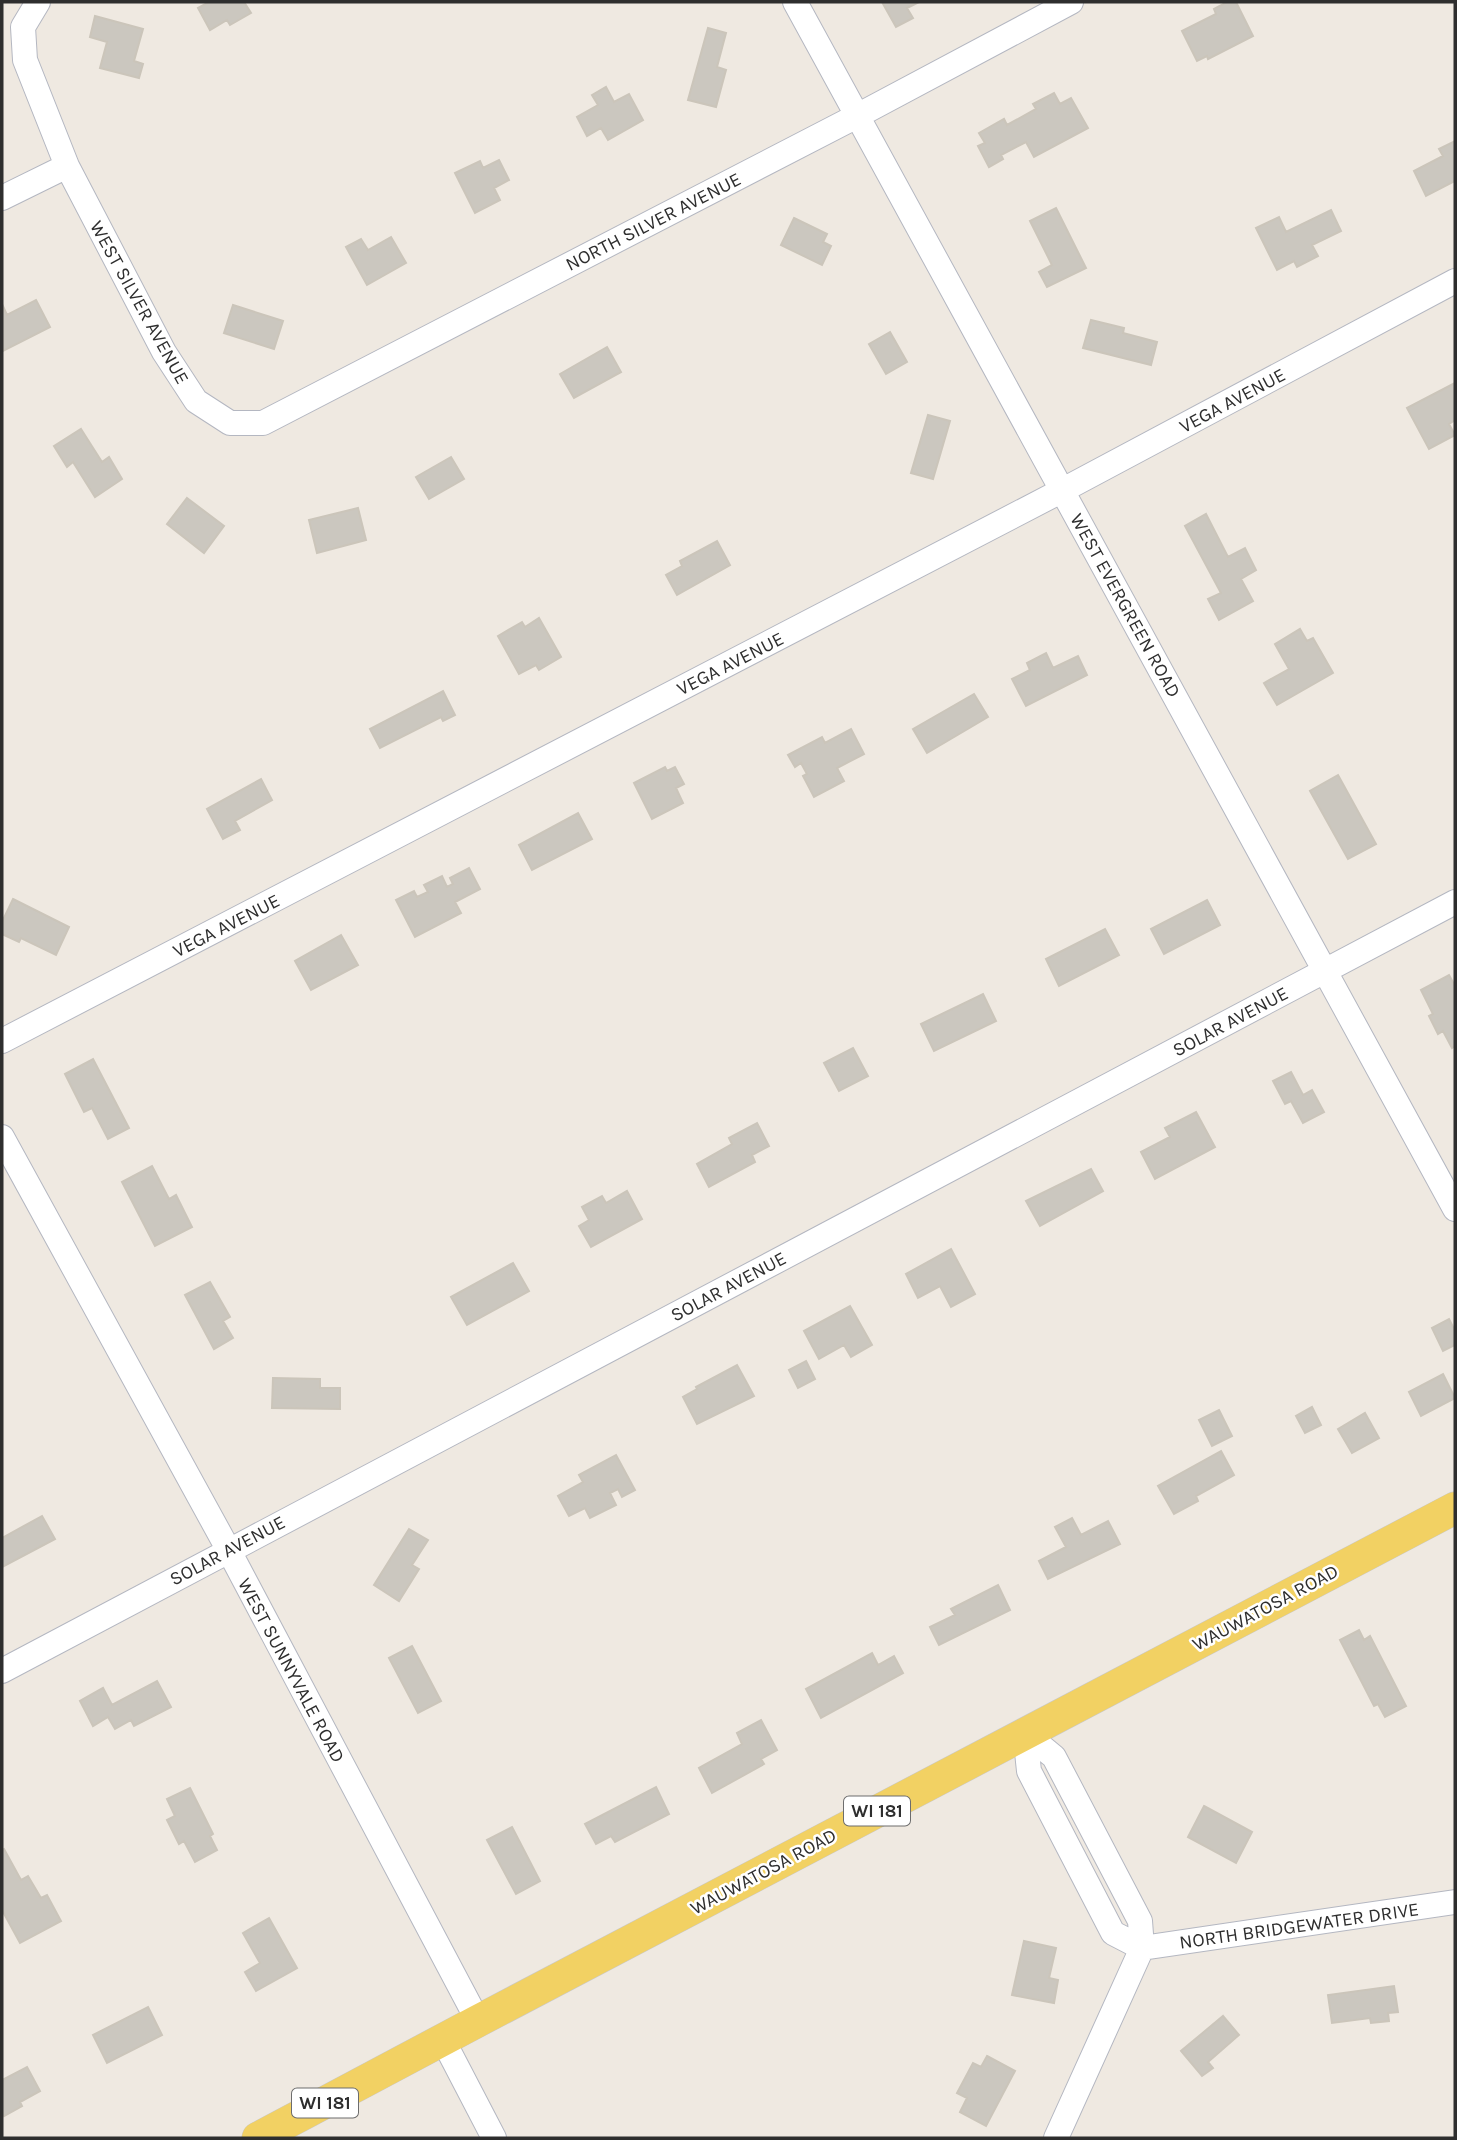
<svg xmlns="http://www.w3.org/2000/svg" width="1457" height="2140" font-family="Karla,sans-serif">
<rect width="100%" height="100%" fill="#efe9e1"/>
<!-- building -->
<path fill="#cbc7bf" stroke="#cbc5ba" stroke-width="2" d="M 209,2 L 244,2 L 251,13 L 230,25 L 227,20 L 210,30 L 198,8 Z
M 882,2 L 919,2 L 907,8 L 913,18 L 896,27 Z
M 1227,2 L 1236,2 L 1253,36 L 1208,59 L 1207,56 L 1197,61 L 1182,31 L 1216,14 L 1214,9 Z
M 95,16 L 143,29 L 134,61 L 143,64 L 139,78 L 100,68 L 107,42 L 90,37 Z
M 708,28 L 726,33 L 717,67 L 726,70 L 716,107 L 688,100 Z
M 606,87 L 614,102 L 629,94 L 643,120 L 608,140 L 601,128 L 587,136 L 577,117 L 598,105 L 592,95 Z
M 1054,93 L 1060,104 L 1071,98 L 1088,128 L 1034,157 L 1026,142 L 1001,155 L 1003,159 L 989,167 L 978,146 L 985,143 L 979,133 L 1004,119 L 1007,125 L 1036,109 L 1033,104 Z
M 1455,141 L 1455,181 L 1426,196 L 1414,171 L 1443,156 L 1439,149 Z
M 499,160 L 509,180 L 494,188 L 500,200 L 475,213 L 455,173 L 480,161 L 483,168 Z
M 1056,208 L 1086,268 L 1047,287 L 1039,272 L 1052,265 L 1030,221 Z
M 1331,210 L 1341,231 L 1312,245 L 1318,256 L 1297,267 L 1294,261 L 1277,270 L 1256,228 L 1279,217 L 1286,232 Z
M 794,218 L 827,234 L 823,242 L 831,246 L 822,265 L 781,245 Z
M 391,237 L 406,263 L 367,285 L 346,247 L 361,239 L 368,250 Z
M 36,300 L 50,327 L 3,351 L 2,304 L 7,315 Z
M 233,305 L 283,321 L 274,349 L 224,333 Z
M 1091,320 L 1124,328 L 1123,333 L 1157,342 L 1151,365 L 1083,348 Z
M 890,332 L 907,362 L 886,374 L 869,344 Z
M 607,347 L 621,372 L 574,398 L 560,374 Z
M 1455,383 L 1455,420 L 1449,424 L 1455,435 L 1429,449 L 1407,408 Z
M 928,415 L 950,421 L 933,479 L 911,473 Z
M 81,429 L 102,462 L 109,457 L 122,479 L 95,497 L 73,462 L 67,467 L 54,446 Z
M 451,457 L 464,479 L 429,499 L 416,477 Z
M 187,498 L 224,526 L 204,553 L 167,524 Z
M 358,508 L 366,540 L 317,553 L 309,520 Z
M 1206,514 L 1228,557 L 1245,548 L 1256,570 L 1241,579 L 1253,601 L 1219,620 L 1208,599 L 1221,593 L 1185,526 Z
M 717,541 L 730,565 L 677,595 L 666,575 L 682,566 L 680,561 Z
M 539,618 L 561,657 L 539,670 L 536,665 L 519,674 L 498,636 L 522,622 L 525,627 Z
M 1300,629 L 1307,641 L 1313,638 L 1333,673 L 1277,705 L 1264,683 L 1289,669 L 1275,644 Z
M 1046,653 L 1053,668 L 1078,656 L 1087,675 L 1026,706 L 1012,679 L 1030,670 L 1027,663 Z
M 443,691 L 455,715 L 443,721 L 441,717 L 380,748 L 370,729 Z
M 974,694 L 988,717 L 927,753 L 913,729 Z
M 851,729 L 864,754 L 837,768 L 844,781 L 814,797 L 803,776 L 807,774 L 801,763 L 795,767 L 788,755 L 822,737 L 825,743 Z
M 665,767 L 667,771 L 675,767 L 684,784 L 676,788 L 683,803 L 652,819 L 634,783 Z
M 1338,775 L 1376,844 L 1348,859 L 1310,791 Z
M 261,779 L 272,800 L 235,821 L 240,830 L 223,839 L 207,809 Z
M 578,813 L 592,839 L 532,870 L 519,845 Z
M 469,868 L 480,889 L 455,902 L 461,913 L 415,937 L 396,900 L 414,891 L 417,897 L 428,892 L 424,885 L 442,876 L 447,887 L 453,884 L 450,878 Z
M 13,899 L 69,927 L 56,955 L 21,938 L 19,942 L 2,934 L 2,922 Z
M 1207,900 L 1220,925 L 1164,954 L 1151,929 Z
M 1105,929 L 1119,955 L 1059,986 L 1046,959 Z
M 341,935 L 358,965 L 311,990 L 295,961 Z
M 1449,975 L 1455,986 L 1455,1046 L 1452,1048 L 1443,1031 L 1438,1034 L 1429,1016 L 1433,1014 L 1421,990 Z
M 983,994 L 996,1021 L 934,1051 L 921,1024 Z
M 853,1048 L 868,1076 L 839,1091 L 824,1063 Z
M 93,1059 L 129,1128 L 108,1139 L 92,1108 L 84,1112 L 65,1074 Z
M 1291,1072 L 1303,1095 L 1312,1090 L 1324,1112 L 1303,1123 L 1291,1101 L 1285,1104 L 1273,1081 Z
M 1196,1112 L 1215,1147 L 1155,1179 L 1141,1152 L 1170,1137 L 1165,1128 Z
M 757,1123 L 769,1146 L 752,1155 L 755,1162 L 709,1187 L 697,1164 L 732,1144 L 729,1138 Z
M 152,1166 L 169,1199 L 176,1195 L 192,1227 L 155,1246 L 122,1182 Z
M 1091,1169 L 1103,1191 L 1040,1226 L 1026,1201 Z
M 627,1191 L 642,1219 L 591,1247 L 579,1226 L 589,1220 L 582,1207 L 602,1196 L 606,1203 Z
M 951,1249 L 975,1294 L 951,1307 L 940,1286 L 918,1298 L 906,1274 Z
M 513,1263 L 529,1291 L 467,1325 L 451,1297 Z
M 210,1282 L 230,1317 L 223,1321 L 233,1338 L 214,1349 L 185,1295 Z
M 850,1306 L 872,1345 L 851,1357 L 844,1345 L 819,1359 L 804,1331 Z
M 1449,1319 L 1455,1331 L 1455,1345 L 1443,1351 L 1432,1328 Z
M 806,1361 L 815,1379 L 798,1388 L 789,1370 Z
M 737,1365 L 754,1396 L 697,1424 L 683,1397 L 697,1389 L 696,1387 Z
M 1443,1374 L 1455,1398 L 1421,1416 L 1409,1392 Z
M 273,1378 L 320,1379 L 320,1388 L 340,1388 L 340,1409 L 272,1408 Z
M 1312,1407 L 1321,1425 L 1305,1433 L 1296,1416 Z
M 1219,1410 L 1232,1436 L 1212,1446 L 1199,1420 Z
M 1365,1413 L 1379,1438 L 1352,1453 L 1338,1429 Z
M 1221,1451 L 1234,1475 L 1196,1496 L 1198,1501 L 1174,1514 L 1158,1486 Z
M 616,1455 L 635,1490 L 622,1497 L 618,1489 L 610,1493 L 616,1505 L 590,1518 L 585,1508 L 569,1516 L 558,1496 L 583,1482 L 579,1475 Z
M 42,1516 L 55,1539 L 2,1567 L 2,1538 Z
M 1072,1518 L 1081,1535 L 1108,1521 L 1120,1544 L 1048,1579 L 1039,1561 L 1066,1547 L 1055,1527 Z
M 409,1529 L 428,1540 L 412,1565 L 419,1569 L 399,1601 L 374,1585 Z
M 998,1585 L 1010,1610 L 939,1645 L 930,1627 L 955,1615 L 951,1609 Z
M 1359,1630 L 1364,1640 L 1370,1636 L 1406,1706 L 1385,1717 L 1378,1704 L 1374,1706 L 1340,1640 Z
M 412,1646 L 441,1701 L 418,1713 L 389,1658 Z
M 872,1653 L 878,1665 L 894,1656 L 903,1673 L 821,1718 L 806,1689 Z
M 157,1681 L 171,1707 L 134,1726 L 131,1720 L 115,1729 L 108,1717 L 93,1726 L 80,1701 L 103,1688 L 112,1705 Z
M 761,1720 L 777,1750 L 761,1759 L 764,1764 L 712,1793 L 699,1768 L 742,1744 L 737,1733 Z
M 656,1787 L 669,1814 L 615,1842 L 611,1836 L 596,1844 L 585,1824 Z
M 190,1788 L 213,1834 L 210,1836 L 217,1850 L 195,1862 L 184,1841 L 179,1844 L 167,1820 L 175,1816 L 167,1799 Z
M 1204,1806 L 1252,1832 L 1236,1863 L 1188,1837 Z
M 512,1827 L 540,1881 L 516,1894 L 487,1840 Z
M 4,1849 L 21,1880 L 28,1876 L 41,1898 L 47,1895 L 61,1921 L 20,1943 L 2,1910 L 2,1850 Z
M 269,1918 L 297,1968 L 256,1991 L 245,1972 L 260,1963 L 243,1933 Z
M 1024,1941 L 1056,1948 L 1049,1978 L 1058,1980 L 1054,2003 L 1012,1995 Z
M 1394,1986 L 1398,2012 L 1388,2013 L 1389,2021 L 1371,2023 L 1370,2018 L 1332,2023 L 1328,1995 Z
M 148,2007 L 162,2035 L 107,2063 L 93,2035 Z
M 1223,2016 L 1239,2035 L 1208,2062 L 1213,2068 L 1202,2076 L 1181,2051 Z
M 987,2056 L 1015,2071 L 986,2126 L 960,2112 L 967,2098 L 957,2093 L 973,2063 L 981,2067 Z
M 27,2067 L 40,2091 L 20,2102 L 22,2106 L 4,2116 L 2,2111 L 2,2080 Z"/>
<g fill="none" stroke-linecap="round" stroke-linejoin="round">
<!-- minor casing -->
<g stroke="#b4b7c1" stroke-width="26">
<path id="minor" d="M 38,2 L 23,27 L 25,60 L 67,166 L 164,352 L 196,401 L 230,423 L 263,423 L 857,116 L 1071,2
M 795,2 L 1455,1209
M 2,198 L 67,166
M 2,1041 L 1063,490 L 1455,281
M 2,1137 L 228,1549 L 478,2021
M 2,1671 L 1455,902
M 1025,1733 L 1029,1771 L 1113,1933 L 1142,1948 L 1455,1902
M 1025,1733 L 1054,1757 L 1140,1921 L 1142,1948 L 1056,2138
M 443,2040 L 494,2138"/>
</g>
<!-- major casing -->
<g stroke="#c9c9c9" stroke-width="33">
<path id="major" d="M 258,2138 L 478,2021 L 1455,1508"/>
</g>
<!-- minor -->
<use href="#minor" stroke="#fff" stroke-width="24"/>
<!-- major -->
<use href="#major" stroke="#f2d163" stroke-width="32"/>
</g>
<g text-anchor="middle" stroke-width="5" stroke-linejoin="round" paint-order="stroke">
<!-- shield labels -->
<g fill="#fff" stroke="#6d6d6d" stroke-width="2">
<rect x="844" y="1796.5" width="66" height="29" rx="5"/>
<rect x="292" y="2088.5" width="66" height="29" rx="5"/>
</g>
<g font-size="18" font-weight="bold" fill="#2e2e2e">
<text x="877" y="1817">WI 181</text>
<text x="325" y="2109">WI 181</text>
</g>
<!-- street labels -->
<g font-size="19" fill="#2e2e2e" stroke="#fff">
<text transform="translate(653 221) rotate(-27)" y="7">NORTH SILVER AVENUE</text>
<text transform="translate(140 302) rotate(61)" y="7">WEST SILVER AVENUE</text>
<text transform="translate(1232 400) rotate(-28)" y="7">VEGA AVENUE</text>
<text transform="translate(1126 605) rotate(61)" y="7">WEST EVERGREEN ROAD</text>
<text transform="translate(730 663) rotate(-27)" y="7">VEGA AVENUE</text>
<text transform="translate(226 925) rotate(-27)" y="7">VEGA AVENUE</text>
<text transform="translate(1230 1021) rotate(-28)" y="7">SOLAR AVENUE</text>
<text transform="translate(728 1286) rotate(-28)" y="7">SOLAR AVENUE</text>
<text transform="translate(227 1550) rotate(-28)" y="7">SOLAR AVENUE</text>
<text transform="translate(1265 1607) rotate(-28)" y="7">WAUWATOSA ROAD</text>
<text transform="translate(292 1670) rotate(62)" y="7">WEST SUNNYVALE ROAD</text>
<text transform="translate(763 1871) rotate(-28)" y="7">WAUWATOSA ROAD</text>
<text transform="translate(1299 1925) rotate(-8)" y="7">NORTH BRIDGEWATER DRIVE</text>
</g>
</g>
<!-- border -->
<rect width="1457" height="2140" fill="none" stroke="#2e2e2e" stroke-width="7"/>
</svg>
